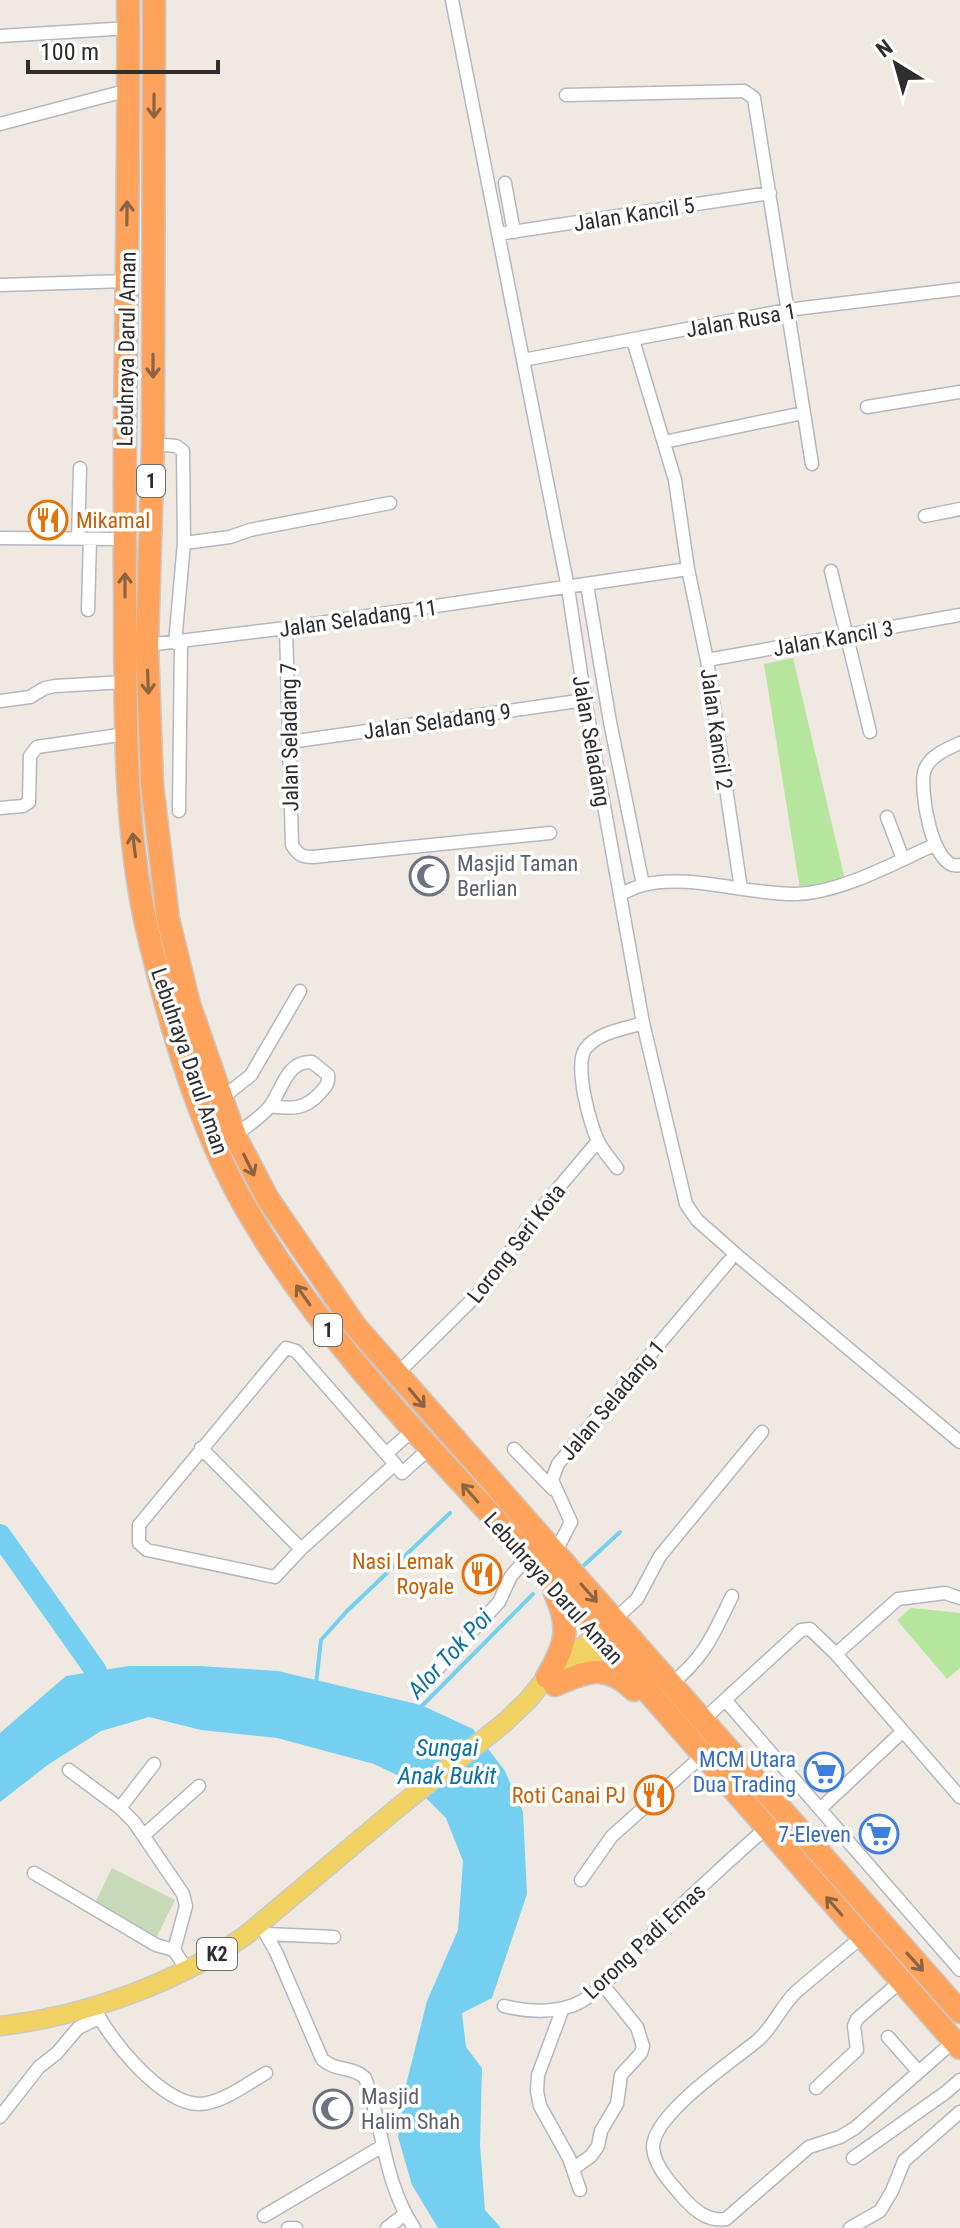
<svg xmlns="http://www.w3.org/2000/svg" width="960" height="2228" font-family="'Roboto Condensed',sans-serif">
<rect width="100%" height="100%" fill="#efe9e1"/>
<!-- green -->
<path fill="#b6e59e" d="M 793,658 L 845,880 L 800,889 L 764,664 Z
M 911,1608 L 960,1613 L 960,1668 L 947,1679 L 897,1620 Z"/>
<!-- cemetery -->
<path fill="#c8d9b8" d="M 112,1868 L 175,1900 L 154,1942 L 91,1911 Z"/>
<!-- water -->
<path fill="#75cff0" d="M 129,1666 L 199,1666 L 278,1671 L 421,1705 L 473,1729 L 505,1771 L 523,1812 L 527,1894 L 492,1998 L 462,2013 L 466,2047 L 482,2068 L 480,2145 L 485,2210 L 501,2228 L 438,2228 L 412,2185 L 398,2137 L 405,2089 L 427,2001 L 458,1930 L 463,1861 L 446,1818 L 409,1781 L 374,1764 L 277,1738 L 201,1730 L 149,1717 L 101,1731 L 49,1764 L 0,1802 L 0,1733 L 66,1676 Z"/>
<g fill="none" stroke-linecap="round" stroke-linejoin="round">
<!-- stream -->
<path stroke="#75cff0" stroke-width="4" d="M 581,1568 L 620,1532
M 316,1684 L 321,1640 L 347,1611 L 450,1513
M 419,1709 L 533,1594"/>
<!-- river -->
<path stroke="#75cff0" stroke-width="22" d="M 0,1535 L 96,1671 L 99,1699"/>
<!-- street casing -->
<g stroke="#b4b7c1" stroke-width="15">
<path id="street" d="M 452,0 L 568,588 L 585,700 L 643,1023 L 686,1204 L 697,1220 L 739,1257 L 960,1442
M 0,36 L 129,28
M 566,95 L 744,91 L 754,98 L 812,464
M 0,124 L 129,90
M 505,183 L 514,232
M 498,234 L 770,193
M 0,285 L 127,281
M 633,340 L 675,480 L 688,569 L 707,660 L 741,889
M 523,360 L 787,310 L 960,289
M 867,407 L 960,392
M 664,442 L 803,413
M 153,444 L 176,446 L 183,451 L 184,543 L 175,643
M 925,516 L 960,509
M 0,538 L 124,539
M 78,539 L 80,468
M 184,543 L 230,537 L 250,530 L 390,503
M 831,571 L 870,732
M 587,585 L 610,722 L 643,885
M 88,610 L 90,539
M 286,628 L 292,845 C 298,855 302,857 313,857 L 550,833
M 147,645 L 286,628 L 688,569
M 707,660 L 960,615
M 0,701 L 30,697 L 45,688 L 55,686 L 125,682
M 290,742 L 585,700
M 960,743 C 947,749 931,755 925,769 C 918,785 932,873 960,865
M 0,808 L 23,806 L 29,802 L 30,756 L 37,747 L 126,734
M 179,811 L 181,643
M 887,817 L 903,859
M 620,894 C 628,891 635,887 643,885 C 687,873 749,895 796,894 C 840,893 894,863 934,845
M 221,1099 L 251,1075 L 300,991
M 235,1136 C 246,1126 262,1117 270,1106 C 282,1090 287,1060 312,1062 L 328,1075 C 329,1084 326,1086 320,1093 C 305,1110 291,1109 270,1106
M 617,1168 C 611,1160 604,1152 599,1143 C 590,1126 573,1063 586,1048 C 599,1032 624,1029 643,1023
M 397,1374 L 485,1287 L 539,1211 L 598,1141
M 201,1448 L 301,1549
M 514,1449 L 553,1489
M 386,1454 L 414,1429
M 395,1464 L 301,1549 L 275,1577 L 147,1550 L 139,1543 L 139,1525 L 286,1348 L 296,1351 L 395,1464 L 402,1473 L 430,1448
M 555,1553 L 571,1522 L 552,1480 L 558,1464 L 729,1261
M 614,1620 L 637,1599 L 660,1556 L 762,1432
M 836,1654 L 898,1599 L 945,1593 L 960,1598
M 670,1685 C 705,1657 713,1635 732,1596
M 420,1688 L 499,1602 L 511,1576 L 528,1557
M 726,1701 L 960,1970
M 702,1721 L 801,1630 L 810,1629 L 836,1654 L 960,1797
M 69,1770 L 120,1808 L 134,1822 L 183,1894 L 186,1906 L 174,1950 L 187,1970
M 120,1808 L 154,1764
M 820,1809 L 902,1732
M 144,1835 L 199,1786
M 34,1873 L 156,1945 L 174,1950
M 581,1880 L 612,1836 L 702,1756
M 260,1924 L 276,1952 L 322,2059 C 336,2072 353,2066 365,2078 C 384,2128 383,2181 414,2228
M 267,1934 L 334,1937
M 862,1937 C 840,1955 818,1973 796,1992 C 781,2006 774,2026 758,2040 C 733,2061 653,2114 653,2147 C 654,2165 669,2181 680,2194 C 692,2208 706,2222 726,2219 L 809,2147 L 840,2137 L 855,2128 L 954,2041
M 94,2006 C 107,2038 162,2104 199,2104 C 221,2104 248,2083 266,2073
M 504,2006 C 528,2012 560,2014 582,2001 C 606,1986 625,1962 644,1942 C 683,1903 724,1865 766,1828
M 563,2008 L 538,2075 L 537,2091 L 540,2106 L 569,2158 L 580,2190
M 888,2037 L 918,2071
M 816,2088 L 857,2050 L 854,2026 L 857,2019 L 901,1981
M 0,2117 L 39,2067 L 57,2053 L 78,2028 L 99,2018
M 853,2158 L 945,2093 L 960,2080
M 574,2168 L 591,2156 L 598,2146 L 601,2131 L 617,2104 L 621,2075 L 641,2053 L 643,2046 L 637,2027 L 603,1985
M 264,2216 L 381,2147
M 288,2228 L 296,2228
M 387,2228 L 405,2214
M 850,2228 L 880,2211 L 892,2191 L 904,2161 L 960,2112"/>
</g>
<!-- primary casing -->
<g stroke="#c9c9c9" stroke-width="21">
<path id="primary" d="M 571,1672 L 617,1636
M 0,2026 C 86,2016 173,1984 245,1936 L 395,1810 L 504,1723 L 528,1700 L 547,1677 L 606,1627"/>
</g>
<!-- highway casing -->
<g stroke="#c9c9c9" stroke-width="25">
<path id="highway" d="M 128,0 C 130,195 123,390 125,586 C 126,698 122,813 146,924 C 168,1019 198,1126 247,1210 C 328,1350 445,1461 551,1581 C 688,1736 823,1893 960,2048
M 154,0 L 153,444 L 147,645 L 152,784 L 168,919 L 189,1004 L 235,1136 L 268,1199 L 356,1327 L 960,2012
M 547,1677 C 566,1645 571,1628 555,1593
M 555,1685 C 588,1671 606,1663 634,1690"/>
</g>
<!-- street -->
<use href="#street" stroke="#fff" stroke-width="12"/>
<!-- primary -->
<use href="#primary" stroke="#f2d163" stroke-width="18"/>
<!-- highway -->
<use href="#highway" stroke="#ffa35c" stroke-width="22"/>
</g>
<!-- one-way arrows -->
<defs><path id="oneway-shaft" d="M-6 0H5M1.5-3L5.5 0L1.5 3" fill="none" stroke-width="1.6" stroke-linecap="round" stroke-linejoin="round" transform="scale(2)"/></defs>
<g stroke="#8c6343">
<use href="#oneway-shaft" transform="translate(154 106) rotate(90)"/>
<use href="#oneway-shaft" transform="translate(127 213) rotate(-89)"/>
<use href="#oneway-shaft" transform="translate(153 366) rotate(90)"/>
<use href="#oneway-shaft" transform="translate(125 585) rotate(-90)"/>
<use href="#oneway-shaft" transform="translate(148 682) rotate(88)"/>
<use href="#oneway-shaft" transform="translate(134 845) rotate(-97)"/>
<use href="#oneway-shaft" transform="translate(249 1165) rotate(64)"/>
<use href="#oneway-shaft" transform="translate(303 1295) rotate(-125)"/>
<use href="#oneway-shaft" transform="translate(417 1398) rotate(50)"/>
<use href="#oneway-shaft" transform="translate(470 1493) rotate(-131)"/>
<use href="#oneway-shaft" transform="translate(589 1593) rotate(49)"/>
<use href="#oneway-shaft" transform="translate(834 1906) rotate(-131)"/>
<use href="#oneway-shaft" transform="translate(915 1962) rotate(48)"/>
</g>
<!-- icons -->
<defs>
<g id="restaurant-ring" transform="scale(2)"><circle r="9.5" fill="#fff" stroke="#e8710a" stroke-width="1.5"/><path d="M-5-6h1v4h1v-4h1v4h1v-4h1v5L-1.5 .5V6h-2V.5L-5-1ZM5-6V6H3V1.5H1.5Q1.5-4 5-6Z" fill="#e8710a"/></g>
<g id="mosque-ring" transform="scale(2)"><circle r="9.5" fill="#fff" stroke="#6b7280" stroke-width="1.5"/><path d="M3.5-4.9A6 6 0 1 0 3.5 4.9A5 5 0 1 1 3.5-4.9Z" fill="#6b7280"/></g>
<g id="supermarket-ring" transform="scale(2)"><circle r="9.5" fill="#fff" stroke="#3f7fe0" stroke-width="1.5"/><path d="M-6-5.5h2.5l.6 2H6L4.5 2H-2.5L-4.4-4H-6ZM-1.5 3.2a1.3 1.3 0 1 0 .1 0ZM3 3.2a1.3 1.3 0 1 0 .1 0Z" fill="#3f7fe0"/></g>
</defs>
<g fill-rule="evenodd">
<use href="#restaurant-ring" x="48" y="520"/>
<use href="#mosque-ring" x="429" y="876"/>
<use href="#restaurant-ring" x="482" y="1574"/>
<use href="#supermarket-ring" x="824" y="1772"/>
<use href="#restaurant-ring" x="654" y="1795"/>
<use href="#supermarket-ring" x="879" y="1834"/>
<use href="#mosque-ring" x="333" y="2109"/>
</g>
<g text-anchor="middle" stroke-width="7" stroke-linejoin="round" paint-order="stroke">
<!-- shield labels -->
<g fill="#fff" stroke="#6d6d6d" stroke-width="2">
<rect x="137" y="465" width="28" height="32" rx="6"/>
<rect x="314" y="1314" width="28" height="32" rx="6"/>
<rect x="197" y="1938" width="40" height="32" rx="6"/>
</g>
<g font-size="20" font-weight="bold" fill="#2e2e2e">
<text x="151" y="488">1</text>
<text x="328" y="1337">1</text>
<text x="217" y="1961">K2</text>
</g>
<!-- street labels -->
<g font-size="22" fill="#2e2e2e" stroke="#fff">
<text transform="translate(634 214) rotate(-9)" y="8">Jalan Kancil 5</text>
<text transform="translate(741 320) rotate(-10)" y="8">Jalan Rusa 1</text>
<text transform="translate(126 349) rotate(-89)" y="8">Lebuhraya Darul Aman</text>
<text transform="translate(358 618) rotate(-8)" y="8">Jalan Seladang 11</text>
<text transform="translate(833 638) rotate(-10)" y="8">Jalan Kancil 3</text>
<text transform="translate(437 721) rotate(-8)" y="8">Jalan Seladang 9</text>
<text transform="translate(717 729) rotate(82)" y="8">Jalan Kancil 2</text>
<text transform="translate(289 737) rotate(-91)" y="8">Jalan Seladang 7</text>
<text transform="translate(592 741) rotate(80)" y="8">Jalan Seladang</text>
<text transform="translate(190 1061) rotate(71)" y="8">Lebuhraya Darul Aman</text>
<text transform="translate(516 1243) rotate(-52)" y="8">Lorong Seri Kota</text>
<text transform="translate(612 1400) rotate(-50)" y="8">Jalan Seladang 1</text>
<text transform="translate(554 1588) rotate(48)" y="8">Lebuhraya Darul Aman</text>
<text transform="translate(644 1941) rotate(-43)" y="8">Lorong Padi Emas</text>
</g>
<!-- food labels -->
<g font-size="22" fill="#c56008" stroke="#fff" text-anchor="end">
<text x="76" y="528" text-anchor="start">Mikamal</text>
<text x="454" y="1569">Nasi Lemak<tspan x="454" dy="25">Royale</tspan></text>
<text x="626" y="1803">Roti Canai PJ</text>
</g>
<!-- worship labels -->
<g font-size="22" fill="#5b616d" stroke="#fff" text-anchor="start">
<text x="457" y="871">Masjid Taman<tspan x="457" dy="25">Berlian</tspan></text>
<text x="361" y="2104">Masjid<tspan x="361" dy="25">Halim Shah</tspan></text>
</g>
<!-- shop labels -->
<g font-size="22" fill="#366cbe" stroke="#fff" text-anchor="end">
<text x="796" y="1767">MCM Utara<tspan x="796" dy="25">Dua Trading</tspan></text>
<text x="851" y="1842">7-Eleven</text>
</g>
<!-- water labels -->
<g font-size="24" font-style="italic" fill="#0d6fa3" stroke="#fff">
<text transform="translate(450 1654) rotate(-47)" y="8">Alor Tok Poi</text>
<text x="447" y="1756">Sungai<tspan x="447" dy="28">Anak Bukit</tspan></text>
</g>
</g>
<!-- north arrow -->
<g transform="translate(896 64) rotate(323)" stroke="#ffffff" stroke-width="6" paint-order="stroke">
<path d="M0-6L14 30L0 20L-14 30Z" fill="#2e2e2e"/>
<text y="-12" font-size="22" font-weight="bold" text-anchor="middle" fill="#2e2e2e">N</text>
</g>
<!-- scale -->
<path d="M28 60v12h190v-12" fill="none" stroke="#2e2e2e" stroke-width="4"/>
<text x="40" y="60" font-size="24" fill="#2e2e2e" stroke="#ffffff" stroke-width="6" paint-order="stroke">100 m</text>
</svg>
